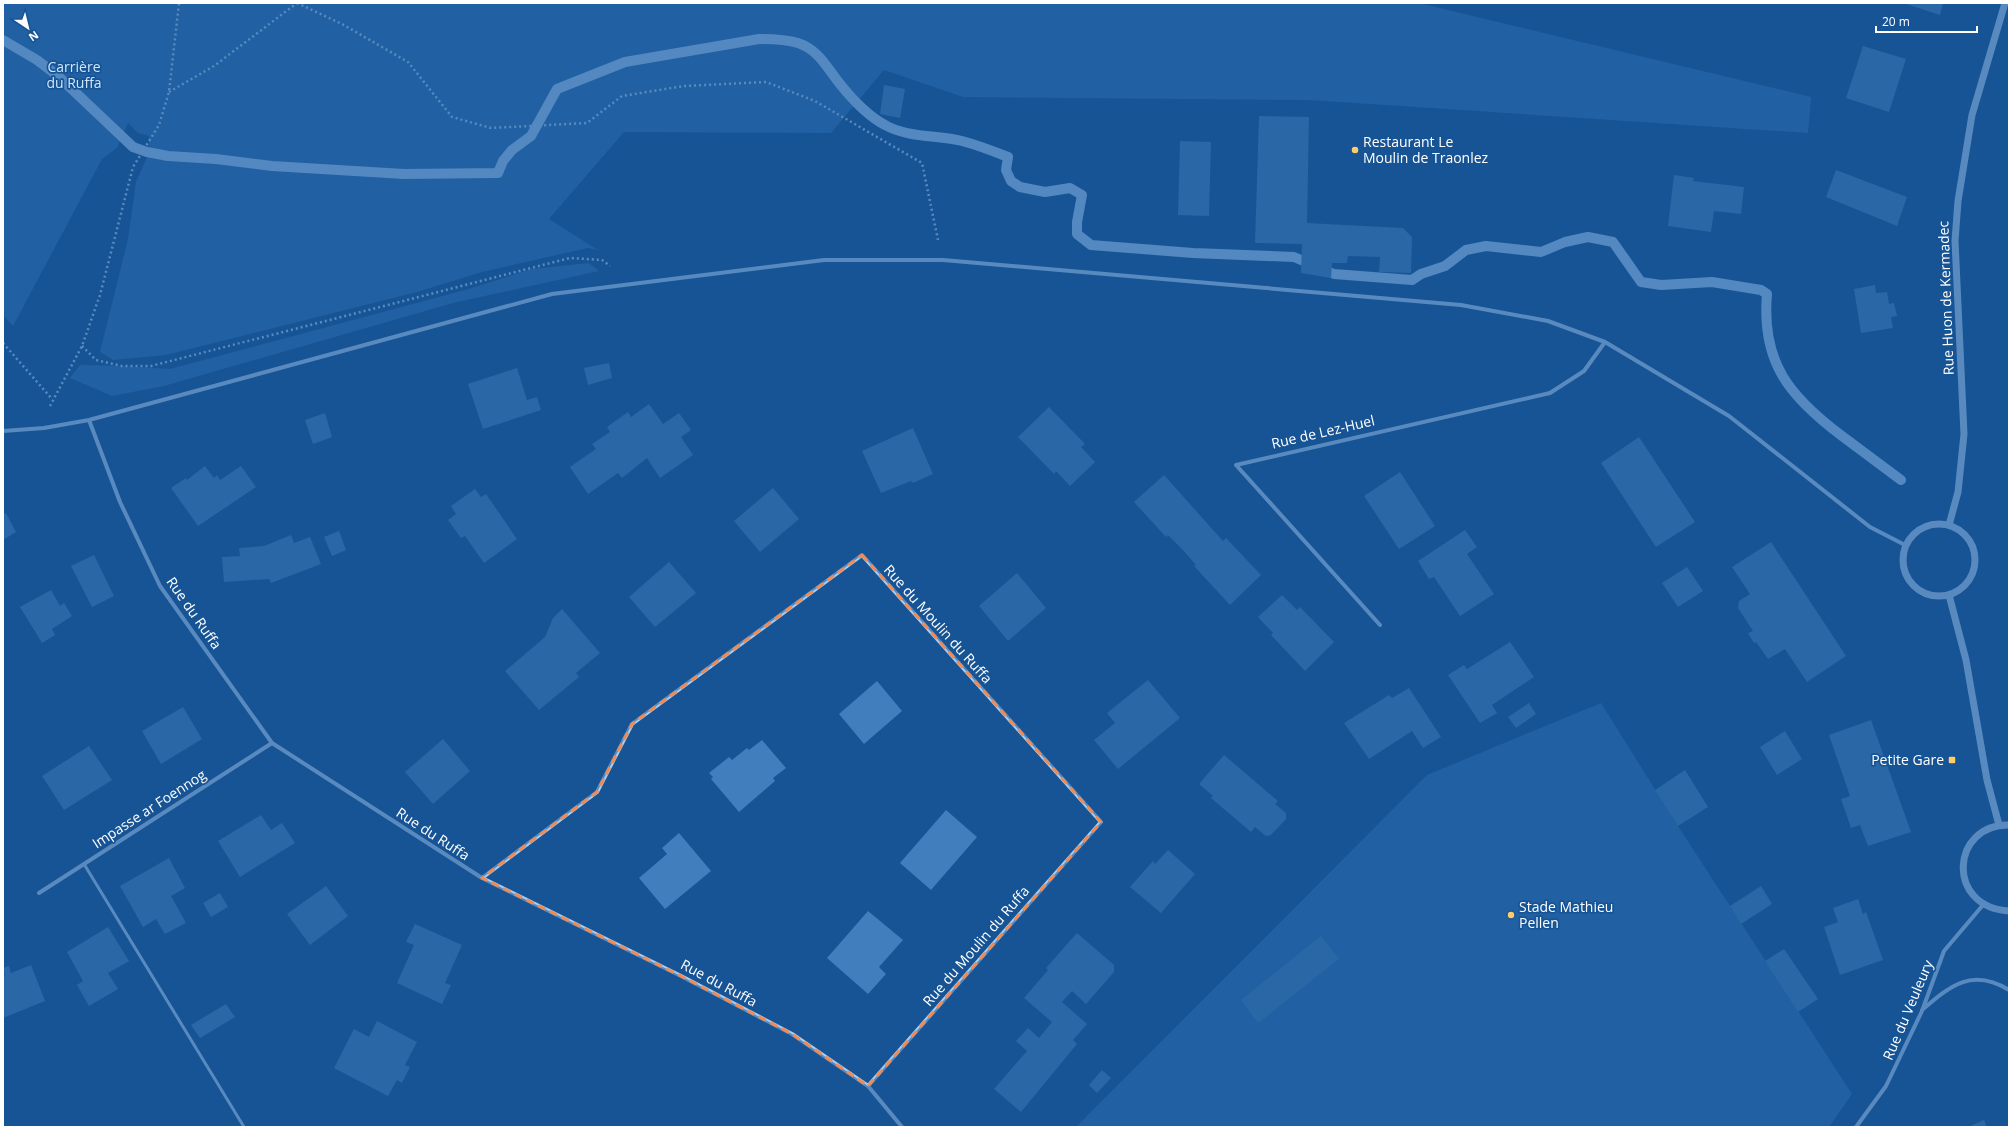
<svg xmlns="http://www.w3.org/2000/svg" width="2012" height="1130" font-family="'Open Sans',sans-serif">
<rect width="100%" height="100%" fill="#175495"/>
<!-- green -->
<path fill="#2b6fb4" d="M 3,3 L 1419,3 L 1811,97 L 1808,133 L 1309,100 L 963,97 L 884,70 L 831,133 L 624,132 L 549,219 L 598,250 L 588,248 L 482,272 L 417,292 L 166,355 L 113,360 L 100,352 L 128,239 L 136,182 L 149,153 L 149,136 L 138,133 L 128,123 L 117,148 L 102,159 L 13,326 L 3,315 Z
M 589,263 L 599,271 L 453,303 L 164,386 L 112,396 L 70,378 L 80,365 L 122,366 L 170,369 L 465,290 L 532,269 Z
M 1601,703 L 1678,826 L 1852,1094 L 1829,1127 L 1076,1127 L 1427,775 Z"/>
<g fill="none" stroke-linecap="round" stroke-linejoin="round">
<!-- stream -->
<path stroke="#9bc8f3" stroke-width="10" d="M 3,40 L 37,60 L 58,76 L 133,147 L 147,152 L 168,156 L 216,159 L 272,166 L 404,174 L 498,173 L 503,161 L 512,150 L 531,136 L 557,89 L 625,62 L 759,39 C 771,39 785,39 798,43 C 819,50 827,68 840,84 C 852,99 868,116 885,125 C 908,138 937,135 962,141 C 977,145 993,151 1008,157 L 1006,170 L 1011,181 L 1020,187 L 1045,192 L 1070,188 L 1082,195 L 1077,222 L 1077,234 L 1091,245 L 1193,253 L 1294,257 L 1334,274 L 1412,280 L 1421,274 L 1445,266 L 1466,250 L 1486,246 L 1541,252 L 1565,242 L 1588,237 L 1613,242 L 1641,282 L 1661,285 L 1712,282 L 1761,290 L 1767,294 C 1761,363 1790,397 1842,436 C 1862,451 1881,465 1901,480"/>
</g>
<!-- building -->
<path fill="#407ebd" d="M 1903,3 L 1943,3 L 1940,15 Z
M 1863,46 L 1906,59 L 1889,112 L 1846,98 Z
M 884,85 L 905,89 L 900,118 L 880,114 Z
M 1259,116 L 1309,117 L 1307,223 L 1403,228 L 1412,237 L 1411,273 L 1379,272 L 1380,257 L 1348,256 L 1347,263 L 1332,263 L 1331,278 L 1301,273 L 1302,244 L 1255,243 Z
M 1180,141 L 1211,142 L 1209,216 L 1178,215 Z
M 1836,170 L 1907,197 L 1897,226 L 1826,197 Z
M 1674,175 L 1694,178 L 1693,181 L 1744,187 L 1741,214 L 1714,211 L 1711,232 L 1668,226 Z
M 1875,285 L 1876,293 L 1887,292 L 1889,304 L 1894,303 L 1897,316 L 1891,317 L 1893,328 L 1861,333 L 1854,289 Z
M 609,363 L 612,378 L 588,385 L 584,368 Z
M 517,368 L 527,400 L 537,397 L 541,410 L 483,429 L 468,384 Z
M 649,404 L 663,424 L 679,413 L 691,430 L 681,437 L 693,455 L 660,478 L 647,458 L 622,478 L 618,473 L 588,494 L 570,467 L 596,449 L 592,444 L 610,432 L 607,427 L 628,412 L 631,417 Z
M 1049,407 L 1085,444 L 1081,447 L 1095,462 L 1070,486 L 1056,471 L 1054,474 L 1018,437 Z
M 325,413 L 332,437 L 313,444 L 305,420 Z
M 913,428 L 933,474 L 913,483 L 911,481 L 881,493 L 862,451 Z
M 1639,437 L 1695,522 L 1656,547 L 1601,463 Z
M 205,466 L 214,478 L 217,475 L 220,480 L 241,466 L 256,487 L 198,526 L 171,488 L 186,478 L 187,480 Z
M 1400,472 L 1435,526 L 1399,549 L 1364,496 Z
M 1164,475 L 1223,541 L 1226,538 L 1261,575 L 1230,605 L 1194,566 L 1196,565 L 1182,549 L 1168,535 L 1166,537 L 1134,502 Z
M 773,488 L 799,519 L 760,552 L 734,521 Z
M 475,489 L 481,497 L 486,494 L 517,539 L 484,563 L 465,536 L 461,538 L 448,520 L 456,514 L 451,506 Z
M 6,513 L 16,532 L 3,540 L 3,514 Z
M 1465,530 L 1477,547 L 1467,554 L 1494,594 L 1460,616 L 1434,577 L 1429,579 L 1418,561 Z
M 339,531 L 346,550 L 332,556 L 324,537 Z
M 291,535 L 294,543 L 310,537 L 321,564 L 271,583 L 269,579 L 224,582 L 222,557 L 240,556 L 239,548 L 264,546 Z
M 1771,542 L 1846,656 L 1807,682 L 1785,649 L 1768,659 L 1756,642 L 1754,643 L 1748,633 L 1753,631 L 1738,608 L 1739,601 L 1750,594 L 1732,567 Z
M 94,555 L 114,596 L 92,607 L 71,566 Z
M 669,562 L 696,593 L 655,627 L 629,597 Z
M 1687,567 L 1703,591 L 1678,607 L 1662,583 Z
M 1017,573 L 1046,608 L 1008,641 L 979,606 Z
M 51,590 L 60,606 L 64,603 L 72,616 L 52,629 L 55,635 L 42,643 L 20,607 Z
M 1282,595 L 1297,610 L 1300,607 L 1334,642 L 1305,671 L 1271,635 L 1273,633 L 1258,617 Z
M 562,609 L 600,653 L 576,673 L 579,677 L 539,710 L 505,671 L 545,637 L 553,618 Z
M 1510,642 L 1534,677 L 1492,705 L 1497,713 L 1480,723 L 1448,675 L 1464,665 L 1467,669 Z
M 1148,680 L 1180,718 L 1118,769 L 1094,740 L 1115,723 L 1107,713 Z
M 877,681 L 902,711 L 864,744 L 839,714 Z
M 1409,688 L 1441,737 L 1423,748 L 1412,731 L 1369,759 L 1344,723 L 1389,695 L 1392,698 Z
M 1529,703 L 1536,714 L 1516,728 L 1508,717 Z
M 183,707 L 202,739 L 161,764 L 142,731 Z
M 1871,720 L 1911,832 L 1868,846 L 1860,825 L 1851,828 L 1841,799 L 1850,796 L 1829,735 Z
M 1785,731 L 1802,759 L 1777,775 L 1760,747 Z
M 443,739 L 470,771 L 433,804 L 405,772 Z
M 762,740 L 786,768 L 773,778 L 775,781 L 739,812 L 711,779 L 713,777 L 709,773 L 729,757 L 732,760 L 747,748 L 749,750 Z
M 89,746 L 112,780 L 64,810 L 42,776 Z
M 1224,755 L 1278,801 L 1275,804 L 1286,813 L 1286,819 L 1271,835 L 1266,836 L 1255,827 L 1251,832 L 1211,798 L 1213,796 L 1199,784 Z
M 1685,770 L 1708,807 L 1678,826 L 1655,790 Z
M 946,810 L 977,837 L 931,890 L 900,863 Z
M 261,815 L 271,830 L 282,823 L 295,843 L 240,877 L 218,841 Z
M 679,833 L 711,871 L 665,909 L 639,878 L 667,854 L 662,848 Z
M 1168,850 L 1195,874 L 1161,913 L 1130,887 L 1153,861 L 1155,864 Z
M 169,858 L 185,888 L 171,896 L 186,923 L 165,934 L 156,919 L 143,927 L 120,886 Z
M 326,886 L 348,916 L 310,945 L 287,914 Z
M 1761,886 L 1772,904 L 1741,924 L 1730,906 Z
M 220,893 L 228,907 L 211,917 L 203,903 Z
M 1858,899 L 1863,914 L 1866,912 L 1883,960 L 1840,975 L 1824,927 L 1838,922 L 1833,908 Z
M 868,911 L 903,940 L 879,967 L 886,974 L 868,994 L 827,958 Z
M 415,924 L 462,945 L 445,983 L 451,985 L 442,1004 L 397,983 L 414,945 L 406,942 Z
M 108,927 L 129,961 L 108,973 L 118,989 L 89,1006 L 77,985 L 83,981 L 67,952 Z
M 1077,933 L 1114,965 L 1114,972 L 1086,1004 L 1072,991 L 1062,1002 L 1087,1024 L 1073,1040 L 1077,1044 L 1021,1112 L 994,1089 L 1027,1051 L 1016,1041 L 1028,1028 L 1039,1038 L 1052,1022 L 1024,998 L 1048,970 L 1046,968 Z
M 1321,936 L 1339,959 L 1258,1023 L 1241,1000 Z
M 1784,949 L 1818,999 L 1798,1012 L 1765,961 Z
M 31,965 L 45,1001 L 3,1018 L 3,976 L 5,975 L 3,968 L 9,966 L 11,973 Z
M 226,1004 L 235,1017 L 200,1038 L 191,1025 Z
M 377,1021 L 417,1042 L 405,1065 L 410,1067 L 402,1083 L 397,1080 L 388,1096 L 334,1068 L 354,1029 L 369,1037 Z
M 1102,1070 L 1111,1078 L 1097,1093 L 1089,1085 Z
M 1984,1120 L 1987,1127 L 1968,1127 Z"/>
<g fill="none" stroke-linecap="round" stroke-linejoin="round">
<!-- path -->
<path stroke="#a9cdf1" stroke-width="2.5" stroke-dasharray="2 3" stroke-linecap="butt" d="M 297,3 L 342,24 L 408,62 L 452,117 L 491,128 L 587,123 L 622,96 L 684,86 L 766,82 L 815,101 L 922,163 L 938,240
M 169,92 L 214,66 L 297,3
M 3,343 L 52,399
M 82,346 L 96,360 L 122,366 L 151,366 L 570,258 L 602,260 L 610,266
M 50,406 L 82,346 L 100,295 L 133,167 L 159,125 L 169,92 L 179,3"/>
<!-- service -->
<path stroke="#a9cdf1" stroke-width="3" d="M 84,864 L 244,1127"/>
<!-- minor -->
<path stroke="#a9cdf1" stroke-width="4" d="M 89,420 L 120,502 L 160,586 L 272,743 L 482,878 L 681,976 L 792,1034 L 868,1086 L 902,1127
M 3,431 L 44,428 L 89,420 L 552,294 L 824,260 L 943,260 L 1461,305 L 1548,321 L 1605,342 L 1729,416 L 1870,527 L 1905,545
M 1380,625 L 1236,465 L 1550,393 L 1584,371 L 1605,342
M 482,878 L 597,792 L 632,724 L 862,555 L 1101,822 L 868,1086
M 39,893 L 272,743
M 1922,1010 C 1950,986 1972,967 2009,990
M 1856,1127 L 1886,1086 L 1922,1011 L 1944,951 L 1983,905"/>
<!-- tertiary -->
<path stroke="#a9cdf1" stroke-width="7" d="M1903 560a36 36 0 1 1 72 0a36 36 0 1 1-72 0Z
M 1949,525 L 1958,492 L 1964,434 L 1955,241 L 1958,201 L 1972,115 L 2005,3
M 1949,595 L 1966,660 L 1987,780 L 1999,825
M 2009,825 C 1951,824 1945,907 2009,911"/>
</g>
<!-- marked area -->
<path d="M0 0H2012V1130H0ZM 862,555 L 1101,822 L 868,1086 L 792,1034 L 681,976 L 482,878 L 597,792 L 632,724 Z" fill="#175495" fill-opacity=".55" fill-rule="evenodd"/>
<path fill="none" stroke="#ef8b55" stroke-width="3" stroke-dasharray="8 5" stroke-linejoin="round" d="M 862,555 L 1101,822 L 868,1086 L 792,1034 L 681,976 L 482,878 L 597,792 L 632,724 Z"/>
<!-- markers -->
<g fill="#ffcc68" stroke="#175495" stroke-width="1.5">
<circle cx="1355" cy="150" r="4"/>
<rect x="1948" y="756" width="8" height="8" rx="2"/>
<circle cx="1511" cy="915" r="4"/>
</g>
<g text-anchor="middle" stroke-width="3.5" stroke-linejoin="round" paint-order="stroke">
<!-- park labels -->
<g font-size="14" fill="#d0e6fc" stroke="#175495">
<text x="74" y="72">Carrière<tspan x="74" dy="16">du Ruffa</tspan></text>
</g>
<!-- poi labels -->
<g font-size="14" fill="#fff" stroke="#175495" text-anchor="start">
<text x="1363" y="147">Restaurant Le<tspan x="1363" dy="16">Moulin de Traonlez</tspan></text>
<text x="1944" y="765" text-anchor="end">Petite Gare</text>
<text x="1519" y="912">Stade Mathieu<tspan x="1519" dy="16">Pellen</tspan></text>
</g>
<!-- street labels -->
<g font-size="14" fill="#fff" stroke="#175495">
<text transform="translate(1946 298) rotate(-92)" y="5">Rue Huon de Kermadec</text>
<text transform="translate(1323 432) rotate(-13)" y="5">Rue de Lez-Huel</text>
<text transform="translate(194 613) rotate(55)" y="5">Rue du Ruffa</text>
<text transform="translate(938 624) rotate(48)" y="5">Rue du Moulin du Ruffa</text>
<text transform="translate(149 809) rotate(-33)" y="5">Impasse ar Foennog</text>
<text transform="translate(433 834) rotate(33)" y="5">Rue du Ruffa</text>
<text transform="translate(976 946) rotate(-49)" y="5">Rue du Moulin du Ruffa</text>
<text transform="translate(719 983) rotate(28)" y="5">Rue du Ruffa</text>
<text transform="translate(1908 1010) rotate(-67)" y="5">Rue du Veuleury</text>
</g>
</g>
<!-- border -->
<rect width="2012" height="1130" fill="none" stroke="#ffffff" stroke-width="8"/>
<!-- north arrow -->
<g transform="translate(28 28) rotate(145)" stroke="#175495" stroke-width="3" paint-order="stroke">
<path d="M0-3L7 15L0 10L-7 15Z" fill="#ffffff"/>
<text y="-6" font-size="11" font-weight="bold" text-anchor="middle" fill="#ffffff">N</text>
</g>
<!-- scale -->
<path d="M1876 26v6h101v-6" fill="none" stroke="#ffffff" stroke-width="2"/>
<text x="1882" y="26" font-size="12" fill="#ffffff" stroke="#175495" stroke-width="3" paint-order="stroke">20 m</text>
</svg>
